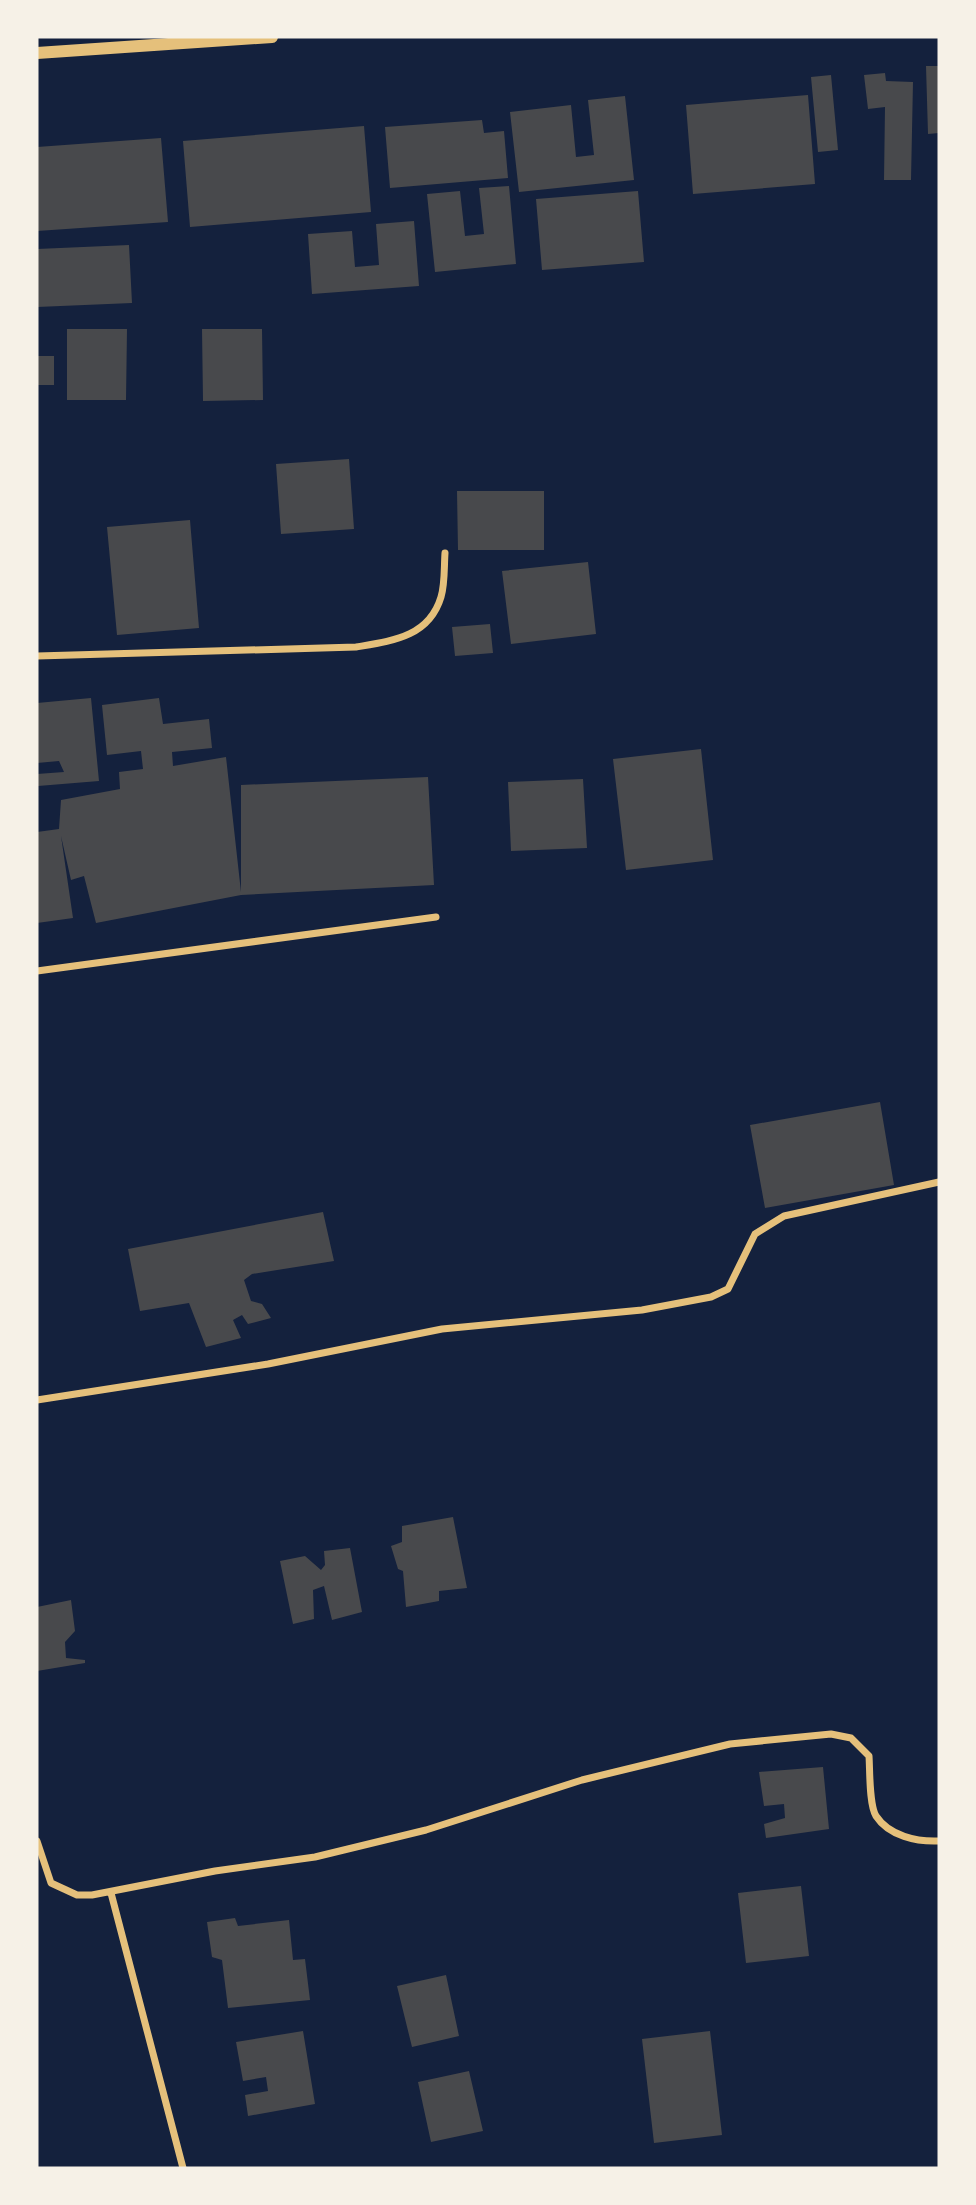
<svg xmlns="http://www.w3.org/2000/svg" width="976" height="2205" font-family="Cabin,sans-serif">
<rect width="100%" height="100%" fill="#14213d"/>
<!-- building -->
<path fill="#48494c" d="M 926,66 L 939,66 L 939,133 L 928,134 Z
M 885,73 L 886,81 L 913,82 L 911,180 L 884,180 L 885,107 L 868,109 L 864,75 Z
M 831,75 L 838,150 L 818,152 L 811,77 Z
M 808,95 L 815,184 L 693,194 L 686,105 Z
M 625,96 L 634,180 L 519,192 L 510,112 L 571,105 L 576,157 L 594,155 L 588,100 Z
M 482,120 L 484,133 L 504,131 L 508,178 L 390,188 L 385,127 Z
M 364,126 L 371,212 L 190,227 L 183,141 Z
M 161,138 L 168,222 L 37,231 L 37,147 Z
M 509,186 L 516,264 L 435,272 L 427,194 L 460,191 L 465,236 L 484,234 L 479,188 Z
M 638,191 L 644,262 L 542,270 L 536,199 Z
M 414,221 L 419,286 L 312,294 L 308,234 L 352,231 L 355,267 L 379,265 L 376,224 Z
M 129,245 L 132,303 L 37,307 L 37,249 Z
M 67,329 L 127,329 L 126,400 L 67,400 Z
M 202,329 L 262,329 L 263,400 L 203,401 Z
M 37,356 L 54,356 L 54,385 L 37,385 Z
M 349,459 L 354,529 L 281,534 L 276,464 Z
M 457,491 L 544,491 L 544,550 L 458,550 Z
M 190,520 L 199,628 L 117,635 L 107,527 Z
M 588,562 L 596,634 L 511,644 L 502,571 Z
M 490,624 L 493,653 L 455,656 L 452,627 Z
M 91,698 L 99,781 L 38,786 L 37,774 L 64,772 L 59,761 L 37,763 L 37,703 Z
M 159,698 L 163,724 L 209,719 L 212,748 L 172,752 L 173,766 L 226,757 L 241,892 L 241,785 L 428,777 L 434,885 L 241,895 L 96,923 L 84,876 L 71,880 L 61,836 L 73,918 L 37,923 L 37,832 L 59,829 L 61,800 L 120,789 L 119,772 L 143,769 L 141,751 L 107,755 L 102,705 Z
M 701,749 L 713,860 L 626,870 L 613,759 Z
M 583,779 L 587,848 L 511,851 L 508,782 Z
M 880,1102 L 894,1185 L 765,1208 L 750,1125 Z
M 323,1212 L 334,1261 L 252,1274 L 244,1280 L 251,1301 L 262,1304 L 271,1318 L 248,1324 L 242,1315 L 233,1320 L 241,1338 L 206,1347 L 189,1303 L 140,1311 L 128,1249 Z
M 453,1517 L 467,1588 L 439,1591 L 439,1601 L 406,1607 L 403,1571 L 398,1569 L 391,1546 L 402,1542 L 402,1526 Z
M 350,1548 L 362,1612 L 332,1620 L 324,1586 L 313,1590 L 314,1619 L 293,1624 L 280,1561 L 305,1556 L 321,1570 L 325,1565 L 324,1551 Z
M 71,1600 L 75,1631 L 65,1642 L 66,1658 L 85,1660 L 85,1663 L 37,1671 L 37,1607 Z
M 823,1767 L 829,1829 L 766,1838 L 764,1824 L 785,1818 L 784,1804 L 764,1806 L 759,1772 Z
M 801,1886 L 809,1956 L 746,1963 L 738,1893 Z
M 235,1918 L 238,1926 L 289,1920 L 293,1960 L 305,1959 L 310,2000 L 228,2008 L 222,1960 L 212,1957 L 207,1922 Z
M 446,1975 L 459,2036 L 412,2047 L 397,1986 Z
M 303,2031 L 315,2104 L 248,2116 L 245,2095 L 268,2091 L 266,2077 L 243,2081 L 236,2042 Z
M 710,2031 L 722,2135 L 654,2143 L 642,2039 Z
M 469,2071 L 483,2131 L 431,2142 L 418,2082 Z"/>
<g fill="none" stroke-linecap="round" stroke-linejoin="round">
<!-- minor -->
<path stroke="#e5c07b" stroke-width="7" d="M 37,656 L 356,647 C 392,641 429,637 441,597 C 445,584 444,567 445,553
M 37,971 L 436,917
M 37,1400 L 268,1364 L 442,1329 L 642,1310 L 711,1297 L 728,1289 L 755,1234 L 784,1216 L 939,1182
M 37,1841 L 51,1883 L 77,1895 L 92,1895 L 215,1871 L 315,1857 L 426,1830 L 582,1780 L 730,1744 L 831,1734 L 851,1738 L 869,1756 C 870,1770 869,1805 876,1816 C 889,1836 917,1842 939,1841
M 111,1893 L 183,2168"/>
<!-- tertiary -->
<path stroke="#e5c07b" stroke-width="12" d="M 37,53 L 272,37"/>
</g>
<!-- border -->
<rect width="976" height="2205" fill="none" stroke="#f6f1e7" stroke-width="77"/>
</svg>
